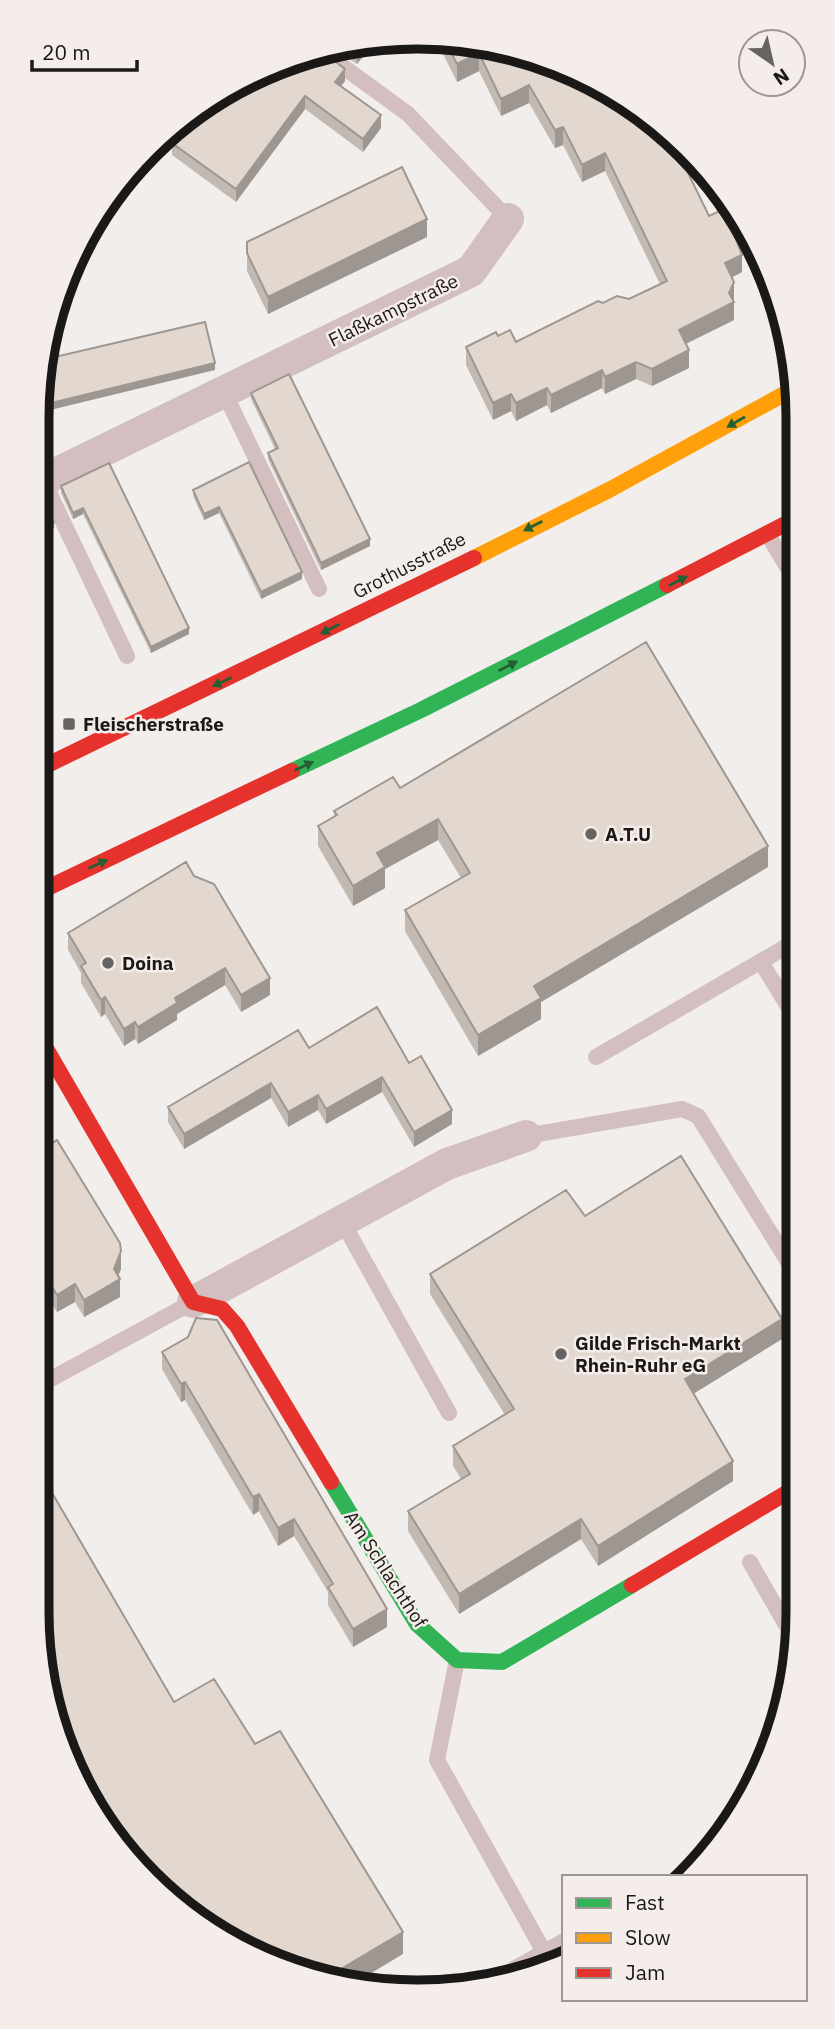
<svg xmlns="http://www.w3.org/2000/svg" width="835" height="2029" font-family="'IBM Plex Sans',sans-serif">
<defs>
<pattern id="park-dots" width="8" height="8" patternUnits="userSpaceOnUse" patternTransform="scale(1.75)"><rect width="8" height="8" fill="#c0e8d3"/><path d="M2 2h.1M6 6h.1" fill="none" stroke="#a4c6b4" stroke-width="1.8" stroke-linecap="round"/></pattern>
</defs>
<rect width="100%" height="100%" fill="#f2eeec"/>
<!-- park -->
<path fill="url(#park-dots)" d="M 174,133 L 136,185 L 125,177 L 131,167 Z"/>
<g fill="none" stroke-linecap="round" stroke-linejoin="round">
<!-- lane -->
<path stroke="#d3bec0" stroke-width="16" d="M 327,55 L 408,114 L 508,219
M 224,392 L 319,589
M 43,480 L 127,656
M 768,535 L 795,580
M 761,962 L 797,1021
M 596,1057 L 796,941
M 526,1136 L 682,1109 L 698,1116 L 797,1276
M 342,1221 L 449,1413
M 37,1379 L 49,1380 L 193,1302
M 750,1562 L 794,1639
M 457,1660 L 437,1760 L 544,1952
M 679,1877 L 692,1869
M 485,1985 L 564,1941"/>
<!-- street -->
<path stroke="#d3bec0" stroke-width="32" d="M 37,483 L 471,271 L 508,219
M 193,1302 L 447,1164 L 526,1136"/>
<!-- fast -->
<path stroke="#30b455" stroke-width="16" d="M 292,771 L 421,710 L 667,585
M 331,1482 L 417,1624 L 457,1660 L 502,1662 L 632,1585"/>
<!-- slow -->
<path stroke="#ff9f0a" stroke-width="16" d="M 474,558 L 609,490 L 795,388"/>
<!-- jam -->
<path stroke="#e5322d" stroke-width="16" d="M 667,585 L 795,519
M 37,770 L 474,558
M 37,893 L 292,771
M 37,1033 L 193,1302 L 222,1309 L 237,1326 L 331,1482
M 632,1585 L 798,1486"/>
</g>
<!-- wall -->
<path fill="#c2bab2" d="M 374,43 L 357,64 L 339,52 Z
M 438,44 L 540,57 L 556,73 L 604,94 L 611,95 L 655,129 L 709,216 L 742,272 L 732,277 L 734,299 L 734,320 L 686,344 L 689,368 L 652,386 L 636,379 L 605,394 L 602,388 L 551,413 L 547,405 L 516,421 L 511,411 L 493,420 L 466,365 L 466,347 L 498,336 L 516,342 L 603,303 L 629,299 L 660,284 L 605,171 L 582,182 L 563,145 L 555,148 L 529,103 L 501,116 L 479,71 L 457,82 Z
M 249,76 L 345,81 L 341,86 L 381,128 L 363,152 L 305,109 L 236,202 L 172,155 L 172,143 L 209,108 L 209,107 Z
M 427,237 L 268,314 L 247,271 L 247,242 Z
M 251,393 L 370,546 L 321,570 L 268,459 L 268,453 L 275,449 L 251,399 Z
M 249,462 L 302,579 L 261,599 L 219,513 L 204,520 L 193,496 L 193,490 Z
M 109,463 L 189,634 L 151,653 L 83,514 L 73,519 L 61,493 L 61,486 Z
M 400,788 L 768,867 L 541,1002 L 541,1019 L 478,1056 L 405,931 L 405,910 L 461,878 L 438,840 L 385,869 L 385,888 L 353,906 L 318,846 L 318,826 L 334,817 L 334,811 Z
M 186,862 L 270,995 L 241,1012 L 225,985 L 177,1014 L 177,1020 L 138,1044 L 135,1039 L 124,1046 L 105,1014 L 101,1017 L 81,983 L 81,973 L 68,950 L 68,933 Z
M 309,1048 L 409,1063 L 452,1124 L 414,1147 L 382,1092 L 326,1124 L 318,1110 L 288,1127 L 271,1098 L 184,1149 L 168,1122 L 168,1107 Z
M 37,1151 L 121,1269 L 118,1276 L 120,1297 L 84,1317 L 75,1302 L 57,1312 L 49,1299 L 39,1305 L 37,1301 Z
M 585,1216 L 782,1339 L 694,1393 L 733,1481 L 598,1566 L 581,1539 L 459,1614 L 408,1531 L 408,1511 L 461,1479 L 453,1466 L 453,1446 L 505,1415 L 430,1294 L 430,1274 Z
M 162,1352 L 387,1627 L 353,1647 L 328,1605 L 328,1592 L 294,1536 L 278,1546 L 259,1511 L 253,1515 L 185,1400 L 181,1402 L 162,1369 Z"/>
<!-- shaded-wall -->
<path fill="#9e9791" d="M 374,43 L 357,64 L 357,52 L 362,46 Z
M 479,53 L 479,71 L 457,82 L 457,64 Z
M 345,69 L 345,81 L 335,94 L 335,82 Z
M 529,85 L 529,103 L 501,116 L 501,99 Z
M 305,96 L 305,109 L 236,202 L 236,189 Z
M 381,115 L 381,128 L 363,152 L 363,139 Z
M 563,127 L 563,145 L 555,148 L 555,130 Z
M 605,153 L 605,171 L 582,182 L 582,165 Z
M 427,219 L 427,237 L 268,314 L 268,297 Z
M 742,255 L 742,272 L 725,281 L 725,263 Z
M 734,282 L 734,299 L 733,303 L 734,302 L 734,320 L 679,347 L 679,330 L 729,293 Z
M 689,350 L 689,368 L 652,386 L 652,369 Z
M 636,362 L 636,379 L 605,394 L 605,377 Z
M 215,363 L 215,370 L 38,413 L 39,406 Z
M 602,370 L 602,388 L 551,413 L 551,395 Z
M 547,388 L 547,405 L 516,421 L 516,403 Z
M 511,394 L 511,411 L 493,420 L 493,403 Z
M 219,507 L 219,513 L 204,520 L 204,514 Z
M 83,508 L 83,514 L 73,519 L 73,513 Z
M 54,522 L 54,528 L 37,537 L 37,530 Z
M 370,539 L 370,546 L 321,570 L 321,563 Z
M 302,572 L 302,579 L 261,599 L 261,592 Z
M 189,628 L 189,634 L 151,653 L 151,647 Z
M 438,819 L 438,840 L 385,869 L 385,888 L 353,906 L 353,886 L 377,853 Z
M 768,846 L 768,867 L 541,1002 L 541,1019 L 478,1056 L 478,1035 L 534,986 Z
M 225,968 L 225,985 L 177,1014 L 177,1020 L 138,1044 L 138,1027 L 175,998 Z
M 270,978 L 270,995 L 241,1012 L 241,995 Z
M 105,997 L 105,1014 L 101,1017 L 101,1000 Z
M 135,1022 L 135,1039 L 124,1046 L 124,1029 Z
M 382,1077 L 382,1092 L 326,1124 L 326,1109 Z
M 271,1083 L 271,1098 L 184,1149 L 184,1134 Z
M 318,1095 L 318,1110 L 288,1127 L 288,1112 Z
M 452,1110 L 452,1124 L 414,1147 L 414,1132 Z
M 121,1251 L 121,1269 L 116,1282 L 120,1279 L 120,1297 L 84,1317 L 84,1300 L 114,1269 Z
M 49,1282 L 49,1299 L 39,1305 L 39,1287 Z
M 75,1284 L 75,1302 L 57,1312 L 57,1295 Z
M 782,1319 L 782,1339 L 685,1399 L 685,1379 Z
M 185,1382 L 185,1400 L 181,1402 L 181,1384 Z
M 42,1435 L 42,1457 L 37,1460 L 37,1438 Z
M 733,1461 L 733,1481 L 598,1566 L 598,1546 Z
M 259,1494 L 259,1511 L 253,1515 L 253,1497 Z
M 294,1519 L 294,1536 L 278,1546 L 278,1528 Z
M 581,1519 L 581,1539 L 459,1614 L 459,1594 Z
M 387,1609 L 387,1627 L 353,1647 L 353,1629 Z
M 403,1932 L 403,1954 L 353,1984 L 329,1976 Z"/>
<!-- building -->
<path fill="#e2d8cf" stroke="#9e9791" stroke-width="2" d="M 447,45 L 540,57 L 551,62 L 556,73 L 564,69 L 600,87 L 604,94 L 610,92 L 611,95 L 615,94 L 629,101 L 651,120 L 655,129 L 659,127 L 671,138 L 709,216 L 724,209 L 742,255 L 725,263 L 734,282 L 729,293 L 734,302 L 679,330 L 689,350 L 652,369 L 636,362 L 605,377 L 602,370 L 551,395 L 547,388 L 516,403 L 511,394 L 493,403 L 466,347 L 496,332 L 498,336 L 510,330 L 516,342 L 598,301 L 603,303 L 617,296 L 629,299 L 667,281 L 605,153 L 582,165 L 563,127 L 555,130 L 529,85 L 501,99 L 479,53 L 457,64 Z
M 362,46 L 357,52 L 352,48 Z
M 327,55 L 345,69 L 335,82 L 381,115 L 363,139 L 305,96 L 236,189 L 172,143 L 187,124 L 208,108 L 209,108 L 211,105 L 249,76 Z
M 402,167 L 427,219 L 268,297 L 247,253 L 247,242 Z
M 205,322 L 215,363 L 39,406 L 46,359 Z
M 289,374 L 370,539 L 321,563 L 268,453 L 278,448 L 251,393 Z
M 249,462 L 302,572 L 261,592 L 219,507 L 204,514 L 193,490 Z
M 109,463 L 189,628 L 151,647 L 83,508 L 73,513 L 61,486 Z
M 42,496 L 54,522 L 37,530 L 37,498 Z
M 646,642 L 768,846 L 534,986 L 541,998 L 478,1035 L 405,910 L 470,873 L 438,819 L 377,853 L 385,867 L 353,886 L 318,826 L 337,815 L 334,811 L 393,777 L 400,788 Z
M 186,862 L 194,876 L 214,884 L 270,978 L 241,995 L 225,968 L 175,998 L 177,1003 L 138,1027 L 135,1022 L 124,1029 L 105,997 L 101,1000 L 81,966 L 86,963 L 68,933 Z
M 377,1007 L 409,1063 L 421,1056 L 452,1110 L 414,1132 L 382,1077 L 326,1109 L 318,1095 L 288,1112 L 271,1083 L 184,1134 L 168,1107 L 298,1030 L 309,1048 Z
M 57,1140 L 120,1243 L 121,1251 L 114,1269 L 120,1279 L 84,1300 L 75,1284 L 57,1295 L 49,1282 L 39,1287 L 37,1283 L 37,1151 Z
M 681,1156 L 782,1319 L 685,1379 L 733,1461 L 598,1546 L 581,1519 L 459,1594 L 408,1511 L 470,1474 L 453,1446 L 514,1409 L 430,1274 L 566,1190 L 585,1216 Z
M 196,1318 L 217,1320 L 387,1609 L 353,1629 L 328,1587 L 333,1584 L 294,1519 L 278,1528 L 259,1494 L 253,1497 L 185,1382 L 181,1384 L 162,1352 L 188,1337 Z
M 37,1425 L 42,1435 L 37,1438 Z
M 37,1467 L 174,1702 L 214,1679 L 255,1744 L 280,1731 L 403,1932 L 329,1976 L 227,1941 L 131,1862 L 57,1734 L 37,1612 Z"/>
<!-- one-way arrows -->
<defs><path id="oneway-solid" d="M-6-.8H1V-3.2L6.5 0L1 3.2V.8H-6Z" transform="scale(1.75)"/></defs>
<g fill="#245f33">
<use href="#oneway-solid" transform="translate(736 422) rotate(150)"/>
<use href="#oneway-solid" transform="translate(533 526) rotate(153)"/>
<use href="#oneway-solid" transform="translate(678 581) rotate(-27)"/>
<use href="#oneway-solid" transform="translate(330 629) rotate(153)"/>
<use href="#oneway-solid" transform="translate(508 666) rotate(-27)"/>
<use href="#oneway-solid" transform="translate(222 682) rotate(155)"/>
<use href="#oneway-solid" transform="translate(304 766) rotate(-25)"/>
<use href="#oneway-solid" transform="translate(98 864) rotate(-25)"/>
</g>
<!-- markers -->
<g fill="#666462" stroke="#f5ede9" stroke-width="2.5">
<rect x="62" y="717" width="14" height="14" rx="3.5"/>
<circle cx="591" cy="834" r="7"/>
<circle cx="108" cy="963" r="7"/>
<circle cx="561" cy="1354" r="7"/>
</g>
<g text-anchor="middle" stroke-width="5" stroke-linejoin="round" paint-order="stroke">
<!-- street labels -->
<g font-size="19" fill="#1b1917" stroke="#f5ede9">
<text transform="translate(393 310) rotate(-26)" y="7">Flaßkampstraße</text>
<text transform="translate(409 565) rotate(-27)" y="7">Grothusstraße</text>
<text transform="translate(386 1569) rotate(57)" y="7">Am Schlachthof</text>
</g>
<!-- poi labels -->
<g font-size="19" font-weight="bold" fill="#1b1917" stroke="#f5ede9" text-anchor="start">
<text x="83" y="731">Fleischerstraße</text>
<text x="605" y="841">A.T.U</text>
<text x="122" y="970">Doina</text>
<text x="575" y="1350">Gilde Frisch-Markt<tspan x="575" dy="22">Rhein-Ruhr eG</tspan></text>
</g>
</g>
<!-- crop -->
<path d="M0 0H835V2029H0ZM417 49H418A368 368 0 0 1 786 417V1612A368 368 0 0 1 418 1980H417A368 368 0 0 1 49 1612V417A368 368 0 0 1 417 49Z" fill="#f5ede9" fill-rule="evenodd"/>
<path fill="none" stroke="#1b1917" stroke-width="9" d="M417 49H418A368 368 0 0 1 786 417V1612A368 368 0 0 1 418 1980H417A368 368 0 0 1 49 1612V417A368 368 0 0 1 417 49Z"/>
<!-- legend -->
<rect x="562" y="1875" width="245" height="126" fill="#f5ede9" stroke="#9e9895" stroke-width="2"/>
<rect x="576" y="1898" width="35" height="10" fill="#30b455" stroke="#9e9895" stroke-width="2"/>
<text x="625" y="1910" font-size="21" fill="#1b1917">Fast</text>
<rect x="576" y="1933" width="35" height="10" fill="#ff9f0a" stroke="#9e9895" stroke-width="2"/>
<text x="625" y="1945" font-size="21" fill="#1b1917">Slow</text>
<rect x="576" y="1968" width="35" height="10" fill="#e5322d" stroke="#9e9895" stroke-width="2"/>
<text x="625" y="1980" font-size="21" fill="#1b1917">Jam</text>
<!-- north arrow -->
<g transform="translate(772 63) rotate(146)"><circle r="33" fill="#f5ede9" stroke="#9e9895" stroke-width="2"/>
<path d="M0-5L12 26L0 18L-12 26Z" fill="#666462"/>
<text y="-10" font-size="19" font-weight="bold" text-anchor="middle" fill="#1b1917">N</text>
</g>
<!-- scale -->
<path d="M32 60v10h105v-10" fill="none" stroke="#1b1917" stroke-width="3.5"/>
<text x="42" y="60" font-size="21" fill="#1b1917" stroke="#f5ede9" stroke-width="5" paint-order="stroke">20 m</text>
</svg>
